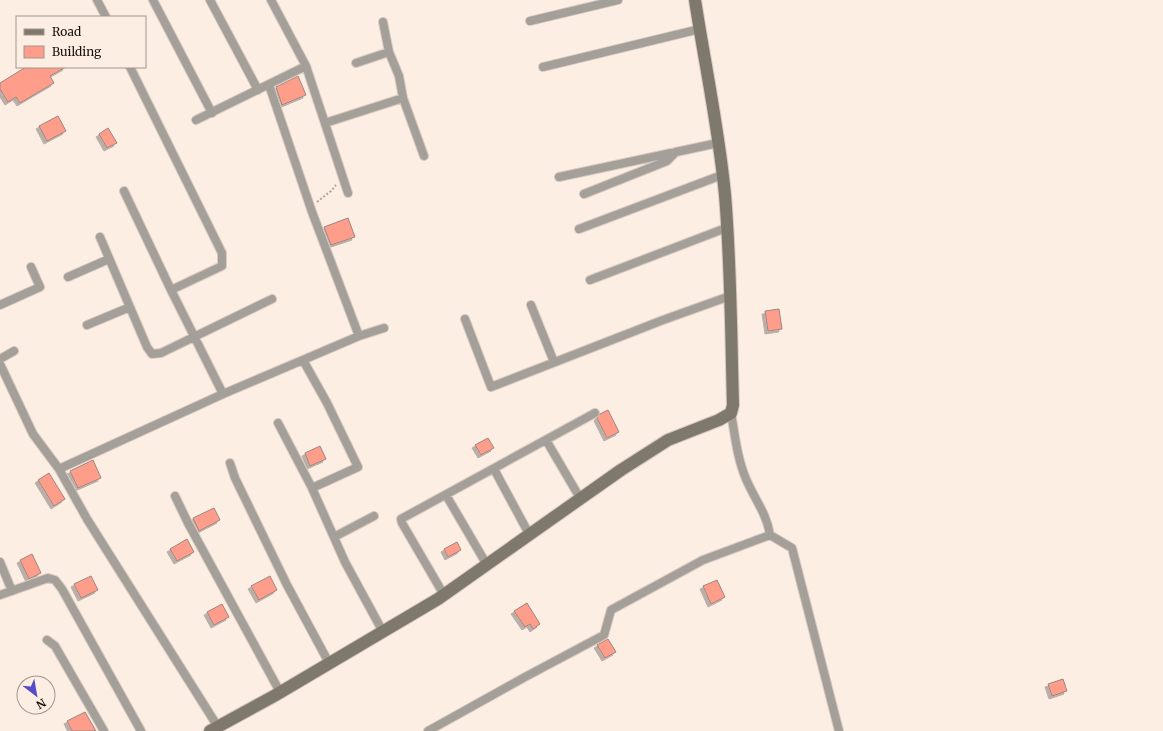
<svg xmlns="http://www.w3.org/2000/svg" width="1163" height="731" font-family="Merriweather,serif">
<defs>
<filter id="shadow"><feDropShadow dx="-3" dy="3" stdDeviation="0" flood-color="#0004"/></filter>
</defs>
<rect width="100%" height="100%" fill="#fdeee4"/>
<!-- building -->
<path fill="#ff9d8b" stroke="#9b8581" filter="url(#shadow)" d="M 26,67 L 66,67 L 50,76 L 54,83 L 20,103 L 16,97 L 8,102 L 0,89 L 0,83 Z
M 298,76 L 306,95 L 282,105 L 276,87 Z
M 58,116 L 66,131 L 47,141 L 39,126 Z
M 108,128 L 117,143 L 107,148 L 99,134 Z
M 348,218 L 355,237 L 331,245 L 324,227 Z
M 779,309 L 782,329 L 768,331 L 765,311 Z
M 608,410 L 619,432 L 607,438 L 597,418 L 600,414 Z
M 488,438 L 494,448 L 481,455 L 475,445 Z
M 320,446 L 326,459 L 310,466 L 305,453 Z
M 93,460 L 101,478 L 78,488 L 70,471 Z
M 49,473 L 65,499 L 54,506 L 38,480 Z
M 214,508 L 220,520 L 199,531 L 193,518 Z
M 187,539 L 194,552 L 177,561 L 170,549 Z
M 457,542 L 461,550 L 448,557 L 444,549 Z
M 32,554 L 41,573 L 29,579 L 20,560 Z
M 91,576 L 98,590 L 81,598 L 74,584 Z
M 270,576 L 277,590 L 259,600 L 251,586 Z
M 717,580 L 725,597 L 711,604 L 703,586 Z
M 527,603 L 540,624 L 533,629 L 530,624 L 525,627 L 514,611 Z
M 222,604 L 229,617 L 214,625 L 207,612 Z
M 608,639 L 616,652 L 605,658 L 597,645 Z
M 1063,679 L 1067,691 L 1052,696 L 1048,684 Z
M 85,712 L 96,731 L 72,731 L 67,721 Z"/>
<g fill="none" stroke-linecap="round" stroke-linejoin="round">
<!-- street casing -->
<g stroke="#d8cac1" stroke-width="10">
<path id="street" d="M 97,0 L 106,17
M 153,0 L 212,113
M 210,0 L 258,90
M 271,0 L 306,66 L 348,193
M 530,21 L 618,0
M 383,22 L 389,52 L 399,76 L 403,98 L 424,156
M 356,63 L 389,52
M 130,67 L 222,253 L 222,266 L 171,290
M 543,67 L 700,29
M 269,85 L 312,212 L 359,336
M 196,120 L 306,66
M 325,123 L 403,98
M 559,177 L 718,143
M 124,191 L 171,290 L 223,394
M 584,194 L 667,161 L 676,152
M 579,229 L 722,175
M 100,237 L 147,347 L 152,354 L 161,353 L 272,299
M 68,277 L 109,259
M 590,280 L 726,228
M 0,305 L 40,287 L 31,267
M 531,305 L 554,362
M 465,319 L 491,387 L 663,320 L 730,296
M 87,325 L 130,307
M 0,359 L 14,351
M 303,360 L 327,403 L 358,467 L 312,488
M 0,364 L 33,434 L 59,469 L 87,519 L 218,727
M 731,413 C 735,435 737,458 746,479 C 754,498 767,514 770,535 L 792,548 L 839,731
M 278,423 L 312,488 L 345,562 L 383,632
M 546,440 L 580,498
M 230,463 L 235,478 L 287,585 L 329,663
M 59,469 L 223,394 L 359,336 L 384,328
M 494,469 L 529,534
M 446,495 L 487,565
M 175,496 L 188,523 L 280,692
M 334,537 L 374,516
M 0,562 L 12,591
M 0,595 L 48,578 L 55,580 L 62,589 L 141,731
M 444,595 L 402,523 L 401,519 L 595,413
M 47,640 L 55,646 L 104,731
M 428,731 L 525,677 L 604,635 L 611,610 L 703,560 L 770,535"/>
</g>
<!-- secondary casing -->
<g stroke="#d8cac1" stroke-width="14">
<path id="secondary" d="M 210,731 L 274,696 L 438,599 L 621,470 L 668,440 L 719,420 L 731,413 L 733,405 C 731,335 731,265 725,195 C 719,130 705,65 695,0"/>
</g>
<!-- path -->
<path stroke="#afa39b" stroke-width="2" stroke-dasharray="2 2" stroke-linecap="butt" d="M 317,202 L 331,191 L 336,185"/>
<!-- street -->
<use href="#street" stroke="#a49f98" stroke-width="8"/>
<!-- secondary -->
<use href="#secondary" stroke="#7f786d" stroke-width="12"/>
</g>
<!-- legend -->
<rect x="16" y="16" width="130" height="52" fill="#fdeee4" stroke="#a1958e"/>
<rect x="24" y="29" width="20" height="6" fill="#7f786d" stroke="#a1958e"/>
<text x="52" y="36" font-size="12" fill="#16100c">Road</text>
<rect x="24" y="46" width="20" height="12" fill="#ff9d8b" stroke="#a1958e"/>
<text x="52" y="56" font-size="12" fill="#16100c">Building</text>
<!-- north arrow -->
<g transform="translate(36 695) rotate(149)"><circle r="19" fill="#fdeee4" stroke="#a1958e"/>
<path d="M0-3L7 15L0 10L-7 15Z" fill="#554dc5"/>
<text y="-6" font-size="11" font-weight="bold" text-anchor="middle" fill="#16100c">N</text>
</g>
</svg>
